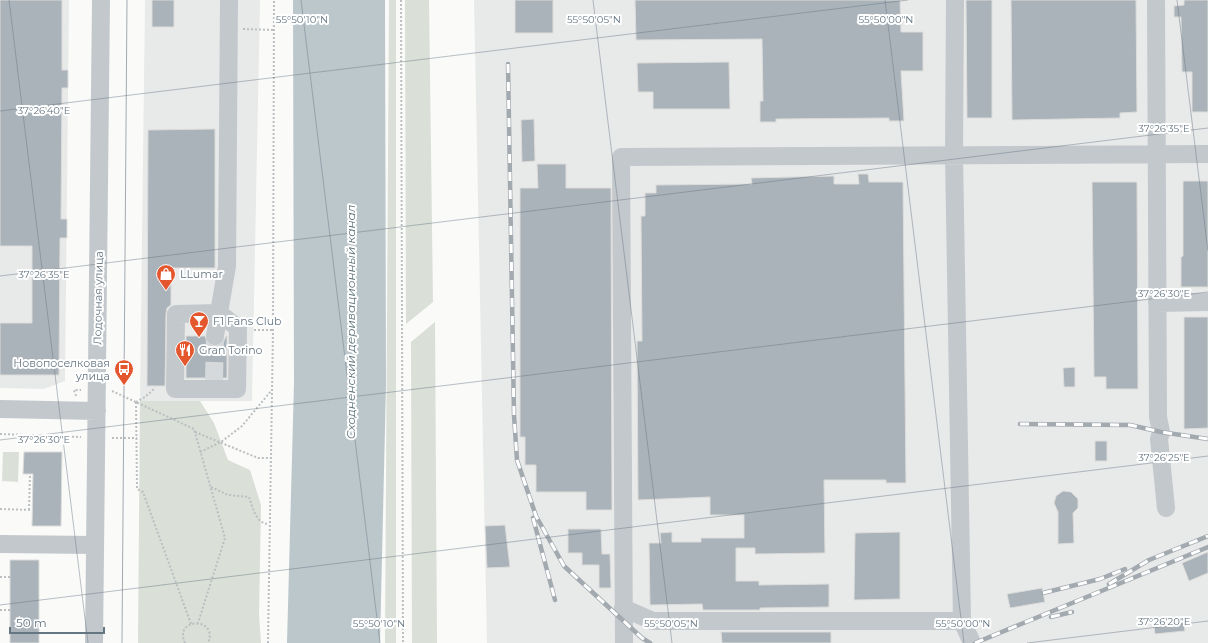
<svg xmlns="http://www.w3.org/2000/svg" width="1208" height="643" font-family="Montserrat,sans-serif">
<rect width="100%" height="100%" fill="#fafaf8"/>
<!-- built -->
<path fill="#e8e9e9" d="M 0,0 L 69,0 L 65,381 L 44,389 L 0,388 Z
M 145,0 L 260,0 L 252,401 L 140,401 Z
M 474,0 L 1208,0 L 1208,643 L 487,643 Z"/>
<!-- green -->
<path fill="#dadfd7" d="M 389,0 L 396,0 L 396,643 L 385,643 Z
M 405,0 L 429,0 L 433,302 L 406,324 Z
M 435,322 L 437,643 L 412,643 L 411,342 Z
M 140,401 L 200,401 L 214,423 L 228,460 L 250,470 L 261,505 L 259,615 L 261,643 L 138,643 Z
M 3,452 L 19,452 L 18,482 L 2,481 Z"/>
<!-- water -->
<path fill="#bbc7cb" d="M 293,0 L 385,0 L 386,384 L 380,643 L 287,643 L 294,383 Z"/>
<!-- building -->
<path fill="#aab3b9" stroke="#dcdcda" d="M 0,0 L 62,0 L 62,70 L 68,70 L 68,88 L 62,88 L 61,219 L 67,219 L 67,238 L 60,238 L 59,375 L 0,375 L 0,323 L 32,323 L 32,246 L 0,246 Z
M 152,0 L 174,0 L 174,27 L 152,27 Z
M 515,0 L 553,0 L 553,33 L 515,33 Z
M 635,0 L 900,0 L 901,32 L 923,32 L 923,71 L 901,71 L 904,121 L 889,121 L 889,118 L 776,119 L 776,122 L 760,122 L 760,101 L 763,101 L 762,39 L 636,40 Z
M 966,0 L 992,0 L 992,118 L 967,118 Z
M 1011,0 L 1136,0 L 1137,112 L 1120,113 L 1120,118 L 1012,120 Z
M 1184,0 L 1208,0 L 1208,112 L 1192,112 L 1192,72 L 1182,72 L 1181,17 L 1174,17 L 1174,6 L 1184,5 Z
M 729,62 L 730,109 L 653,109 L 653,92 L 638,92 L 637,63 Z
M 534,119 L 535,161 L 522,162 L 521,120 Z
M 215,129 L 215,268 L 171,268 L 171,305 L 167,308 L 166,314 L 165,386 L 147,386 L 148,130 Z
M 537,164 L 566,164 L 566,188 L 611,188 L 612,510 L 586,510 L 586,492 L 536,492 L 536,465 L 525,465 L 525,437 L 520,437 L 520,188 L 538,188 Z
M 858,174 L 868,174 L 869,182 L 903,182 L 906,483 L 886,483 L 886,480 L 824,480 L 825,553 L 755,554 L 755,548 L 736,548 L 736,581 L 759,581 L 759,585 L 829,584 L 829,607 L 760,608 L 760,610 L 703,610 L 702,604 L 650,605 L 649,543 L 661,543 L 660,533 L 672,532 L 672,542 L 701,542 L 701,538 L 744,538 L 744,515 L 710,515 L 710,497 L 638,500 L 637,341 L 642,341 L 641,216 L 645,216 L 645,193 L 656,193 L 656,185 L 752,184 L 751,178 L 834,176 L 834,184 L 859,184 Z
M 1183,181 L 1208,181 L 1208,287 L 1181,287 L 1181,257 L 1183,256 Z
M 1092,182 L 1137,182 L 1138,389 L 1106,389 L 1106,377 L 1094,377 Z
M 1184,317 L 1208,317 L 1208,428 L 1184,429 Z
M 186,336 L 205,336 L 208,344 L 214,346 L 223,343 L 226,336 L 227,336 L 227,378 L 186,378 Z
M 1075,367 L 1075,387 L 1064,387 L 1063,368 Z
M 1095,441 L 1107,441 L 1107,461 L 1095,461 Z
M 24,452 L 62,452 L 61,526 L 32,526 L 33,474 L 23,474 Z
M 1063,491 L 1071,492 L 1078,499 L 1078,508 L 1073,513 L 1074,543 L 1058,544 L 1058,512 L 1054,503 L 1056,496 Z
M 505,525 L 510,567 L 487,568 L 485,526 Z
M 568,529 L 601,529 L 602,554 L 610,554 L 611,588 L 599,588 L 599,565 L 582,565 L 582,553 L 568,553 Z
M 900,532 L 900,599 L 854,600 L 855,533 Z
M 1208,552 L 1208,573 L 1189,581 L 1182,563 Z
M 10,560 L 39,560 L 39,643 L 10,643 Z
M 1042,588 L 1045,602 L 1010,608 L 1007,594 Z
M 1183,617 L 1185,631 L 1155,634 L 1153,619 Z
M 721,632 L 831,632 L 831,643 L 722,643 Z"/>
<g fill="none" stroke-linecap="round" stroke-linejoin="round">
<!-- minor-tunnel -->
<path stroke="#d5d9db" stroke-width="18" stroke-dasharray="18 9" stroke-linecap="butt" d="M 214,380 L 215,336"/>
<!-- path -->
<path stroke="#bbbfc2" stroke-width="2" stroke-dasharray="2 2" stroke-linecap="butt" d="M 401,0 L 403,643
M 243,29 L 274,30
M 254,330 L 273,330
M 112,391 L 194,429 L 225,538 L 198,623
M 76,396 L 74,390 L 81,390
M 136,402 L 137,489 L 143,492 L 191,624
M 136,402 L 145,397 L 154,389
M 195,432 L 258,458 L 270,458
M 0,434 L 81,437
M 112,438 L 137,438
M 200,452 L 221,442 L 242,426 L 271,391
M 211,487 L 228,495 L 249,497 C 253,508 256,524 269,524
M 0,509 L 32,510
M 29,510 L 30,474
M 0,577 L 10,577
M 0,610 L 10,610
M 185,643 C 173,617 219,617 208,643
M 268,643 L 273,330 L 274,0"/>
<!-- minor -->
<path stroke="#c3c8cc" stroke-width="18" d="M 955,0 L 954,155 L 962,621 L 972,643
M 1156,0 L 1158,417 L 1161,432 L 1159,439 L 1166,508
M 1157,303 L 1208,302
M 219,313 L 238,328 L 237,389 L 175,389 L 176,314 Z
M 215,336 L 227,266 L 229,0
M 0,409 L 97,411
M 0,544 L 95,545
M 623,608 L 653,621 L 962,621
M 94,643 L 101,0
M 624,643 L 621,157 L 1208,154"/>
<!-- tram -->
<path stroke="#a2aab0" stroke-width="1" d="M 122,643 L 127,0"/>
<!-- rail casing -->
<g stroke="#a2aab0" stroke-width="4.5">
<path id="rail" d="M 508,64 L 514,415 L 517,460 L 536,516 L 564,566 L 642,638 L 650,643
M 1020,424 L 1130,425 L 1161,432 L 1208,439
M 533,518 L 555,600
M 1109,584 L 1149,560 L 1208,536
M 1043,593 L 1100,579 L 1125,569
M 1051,617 L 1072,612
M 975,643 L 1208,547"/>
</g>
<!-- rail -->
<use href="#rail" stroke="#fff" stroke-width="3" stroke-dasharray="9" stroke-linecap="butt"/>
</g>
<!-- ticks -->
<path fill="none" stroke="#657683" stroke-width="1" stroke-opacity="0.45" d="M 9,0 L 88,643M 301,0 L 380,643M 593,0 L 672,643M 885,0 L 964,643M 1177,0 L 1208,251M 0,111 L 908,0M 0,276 L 1208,128M 0,440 L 1208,292M 0,605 L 1208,456M 1027,643 L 1208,621"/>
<!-- icons -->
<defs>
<g id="shop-pin" transform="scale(1)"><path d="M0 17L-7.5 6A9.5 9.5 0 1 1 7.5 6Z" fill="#e4572e" stroke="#fff"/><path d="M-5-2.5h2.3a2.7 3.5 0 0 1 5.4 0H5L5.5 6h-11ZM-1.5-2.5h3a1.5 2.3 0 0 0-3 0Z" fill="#fff"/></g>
<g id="bar-pin" transform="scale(1)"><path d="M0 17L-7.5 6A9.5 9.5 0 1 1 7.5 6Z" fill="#e4572e" stroke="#fff"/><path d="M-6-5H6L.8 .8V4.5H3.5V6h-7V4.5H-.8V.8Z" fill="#fff"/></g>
<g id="restaurant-pin" transform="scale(1)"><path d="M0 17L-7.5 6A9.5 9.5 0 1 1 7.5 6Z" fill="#e4572e" stroke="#fff"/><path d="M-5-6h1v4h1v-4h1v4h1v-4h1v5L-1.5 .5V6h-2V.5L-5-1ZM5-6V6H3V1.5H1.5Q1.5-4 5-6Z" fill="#fff"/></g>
<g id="bus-pin" transform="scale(1)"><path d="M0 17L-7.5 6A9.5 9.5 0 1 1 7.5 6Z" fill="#e4572e" stroke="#fff"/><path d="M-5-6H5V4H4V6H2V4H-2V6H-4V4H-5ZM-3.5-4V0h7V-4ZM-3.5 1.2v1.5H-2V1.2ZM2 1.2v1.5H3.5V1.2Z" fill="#fff"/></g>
</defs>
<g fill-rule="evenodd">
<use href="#shop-pin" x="166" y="274"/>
<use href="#bar-pin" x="199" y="321"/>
<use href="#restaurant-pin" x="185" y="350"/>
<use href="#bus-pin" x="124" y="369"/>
</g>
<g text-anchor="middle" stroke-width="4" stroke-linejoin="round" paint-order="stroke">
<!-- poi labels -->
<g font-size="11" fill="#657683" stroke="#fff" text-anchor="start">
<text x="180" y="278">LLumar</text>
<text x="213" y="325">F1 Fans Club</text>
<text x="199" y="354">Gran Torino</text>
<text x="110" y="367" text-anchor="end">Новопоселковая<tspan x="110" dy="13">улица</tspan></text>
</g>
<!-- street labels -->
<g font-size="11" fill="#657683" stroke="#fff">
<text transform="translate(98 298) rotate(-89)" y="4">Лодочная улица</text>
</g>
<!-- water labels -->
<g font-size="12" font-style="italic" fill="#60757c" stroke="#fff">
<text transform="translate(351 322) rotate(-90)" y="4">Сходненский деривационный канал</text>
</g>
</g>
<g font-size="10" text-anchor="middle" fill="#657683" stroke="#fff" stroke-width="4" stroke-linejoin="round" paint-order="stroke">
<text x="302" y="23">55°50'10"N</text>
<text x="594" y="23">55°50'05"N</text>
<text x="886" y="23">55°50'00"N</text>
<text x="44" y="114">37°26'40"E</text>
<text x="1164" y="132">37°26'35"E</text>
<text x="44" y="278">37°26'35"E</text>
<text x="1164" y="297">37°26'30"E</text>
<text x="44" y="443">37°26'30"E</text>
<text x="1164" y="461">37°26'25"E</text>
<text x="1164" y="625">37°26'20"E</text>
<text x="379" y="627">55°50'10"N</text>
<text x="671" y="627">55°50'05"N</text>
<text x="963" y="627">55°50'00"N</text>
</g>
<!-- scale -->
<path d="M10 627v6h94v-6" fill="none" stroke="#657683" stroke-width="2"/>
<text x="16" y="627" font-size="12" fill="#657683" stroke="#ffffff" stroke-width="3" paint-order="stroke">50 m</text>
</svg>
